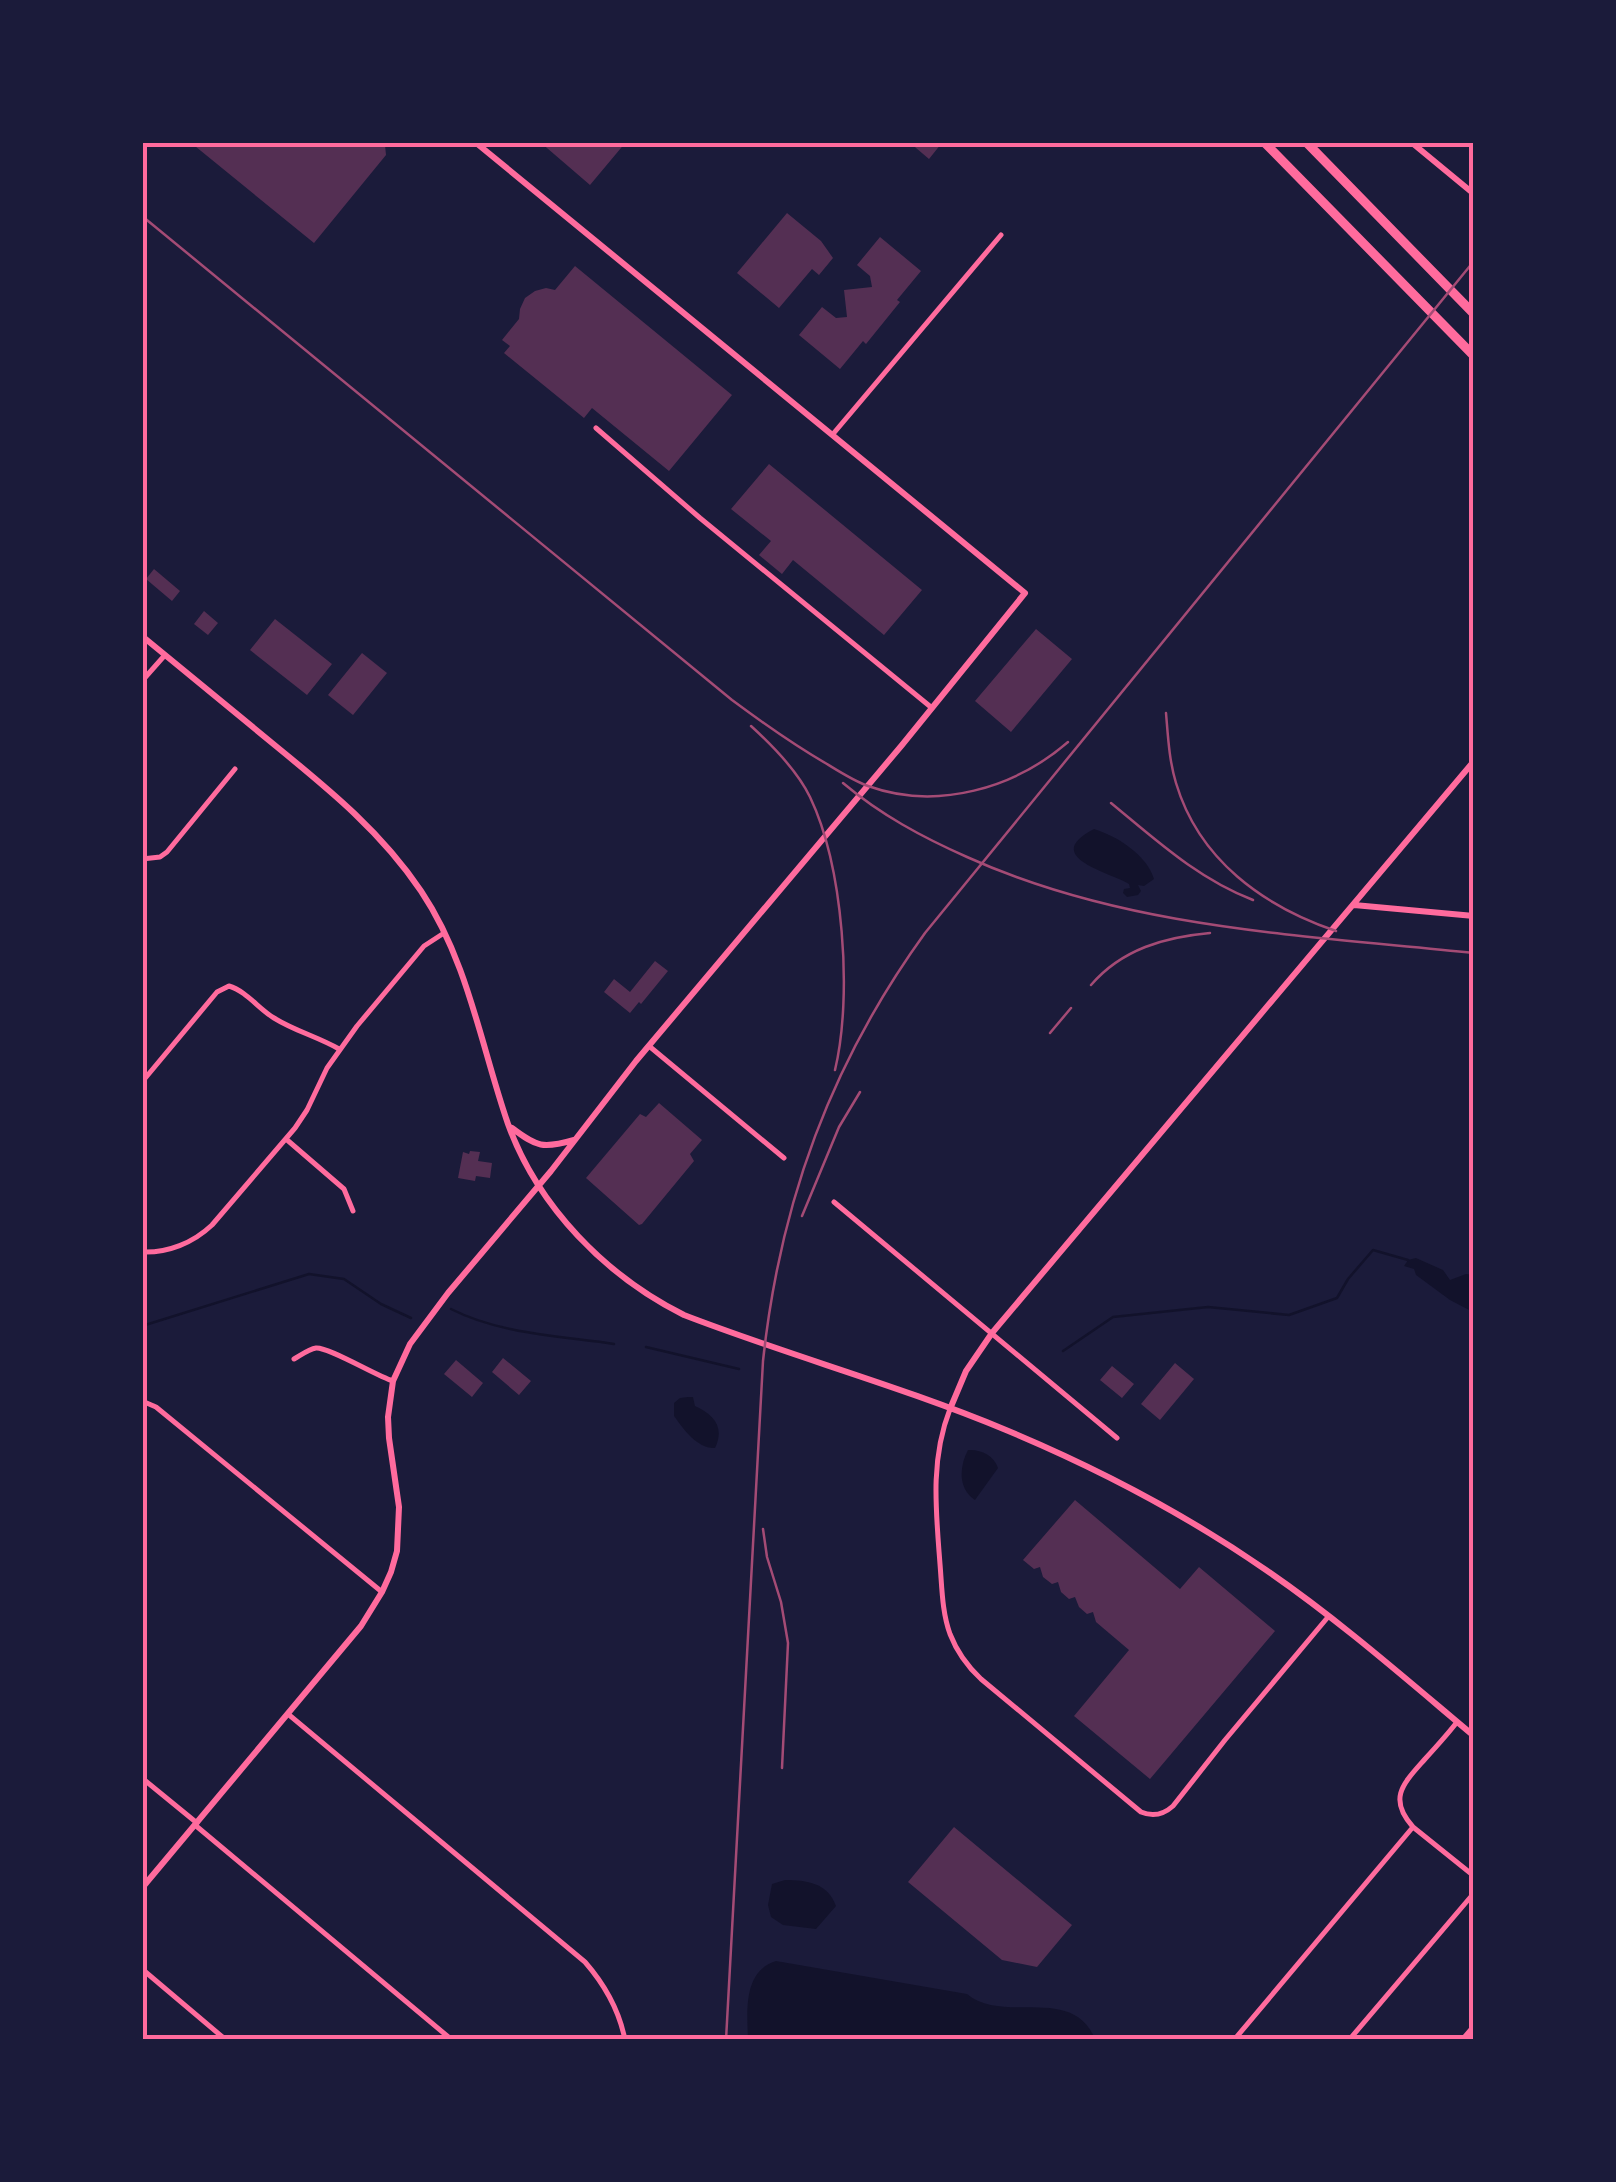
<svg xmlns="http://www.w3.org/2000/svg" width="1616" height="2182" font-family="'Work Sans',sans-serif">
<rect width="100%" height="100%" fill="#1b1b3a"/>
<!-- water -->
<path fill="#12122b" d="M 1094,829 C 1117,836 1147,855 1154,879 L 1144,886 L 1138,885 L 1141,891 L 1138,895 L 1127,897 L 1123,893 L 1124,889 L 1130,888 L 1129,884 C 1109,872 1040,857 1094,829 Z
M 1416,1258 L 1443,1270 L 1450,1280 L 1466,1274 L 1473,1275 L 1473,1312 L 1450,1300 L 1416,1275 L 1414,1269 L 1404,1266 L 1408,1260 Z
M 688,1397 L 693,1397 L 695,1406 C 714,1415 725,1427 715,1448 C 698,1449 684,1430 674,1416 L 674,1403 L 680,1398 Z
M 968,1450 C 980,1449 994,1455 998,1468 L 975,1500 C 958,1489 959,1467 968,1450 Z
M 785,1880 C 807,1880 828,1883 836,1906 L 816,1929 L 783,1925 L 771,1917 L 768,1905 L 772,1884 Z
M 776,1961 L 967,1994 C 1004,2025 1072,1984 1095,2039 L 748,2039 C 747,2012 743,1971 776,1961 Z"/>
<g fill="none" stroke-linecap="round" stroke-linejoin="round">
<!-- stream -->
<path stroke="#12122b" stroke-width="2.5" d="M 451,1309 C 500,1334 560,1336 614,1344
M 142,1326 L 309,1274 L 344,1279 L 381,1304 L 411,1318
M 646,1347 L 739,1369
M 1063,1351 L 1113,1317 L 1208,1307 L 1289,1315 L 1337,1298 L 1348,1279 L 1373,1250 L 1408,1260"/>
</g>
<!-- building -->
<path fill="#542f53" d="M 190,142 L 382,142 L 385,145 L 386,155 L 314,243 Z
M 540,142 L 626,142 L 590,185 Z
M 909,142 L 948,142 L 944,147 L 941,144 L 929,159 Z
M 787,213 L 821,241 L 833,258 L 819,275 L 812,269 L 779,308 L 737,273 Z
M 880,237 L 921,271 L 897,300 L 900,302 L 866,344 L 863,341 L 840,369 L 799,335 L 822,307 L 836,318 L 847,317 L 844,290 L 872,287 L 870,276 L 857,265 Z
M 575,266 L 732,395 L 669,471 L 592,408 L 584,418 L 504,353 L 510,346 L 502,340 L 519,319 L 520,309 L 525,298 L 535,291 L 546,288 L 555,290 Z
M 769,464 L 922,590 L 884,635 L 793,560 L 782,574 L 759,555 L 771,541 L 731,509 Z
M 154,569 L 180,591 L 172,601 L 146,579 Z
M 204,611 L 218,623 L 208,635 L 194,624 Z
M 275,619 L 332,664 L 307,695 L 250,650 Z
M 1036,629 L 1072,659 L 1011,732 L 975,701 Z
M 362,653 L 387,673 L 353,715 L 328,695 Z
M 655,961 L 668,971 L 641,1004 L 639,1002 L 630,1013 L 604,992 L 614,979 L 630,992 Z
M 659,1103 L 702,1140 L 690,1154 L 694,1161 L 642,1224 L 639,1225 L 586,1178 L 640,1114 L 646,1117 Z
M 470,1151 L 480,1152 L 478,1161 L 492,1163 L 490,1178 L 476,1176 L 475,1181 L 458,1178 L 463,1152 L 469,1154 Z
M 503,1358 L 531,1381 L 519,1395 L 492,1372 Z
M 456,1360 L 483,1383 L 472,1397 L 444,1374 Z
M 1175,1363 L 1194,1379 L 1160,1420 L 1141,1404 Z
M 1112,1366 L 1134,1384 L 1122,1398 L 1100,1380 Z
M 1075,1500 L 1180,1589 L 1199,1567 L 1275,1631 L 1150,1779 L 1074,1716 L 1129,1650 L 1096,1622 L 1093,1612 L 1087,1614 L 1079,1607 L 1075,1597 L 1069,1599 L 1061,1592 L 1058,1582 L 1052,1584 L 1043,1577 L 1040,1567 L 1034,1569 L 1023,1560 Z
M 954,1827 L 1072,1925 L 1037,1967 L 1002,1960 L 908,1882 Z"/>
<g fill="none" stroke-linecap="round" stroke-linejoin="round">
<!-- minor -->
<path stroke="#ff6b9d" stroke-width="5" d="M 596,428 L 700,518 L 932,708
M 833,434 L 1001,235
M 142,681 L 165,655
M 142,859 L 160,857 L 167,852 L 235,769
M 649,1046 L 784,1158
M 142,1082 L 217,992 L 229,986 C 246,991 259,1009 274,1018 C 295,1031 318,1037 339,1049
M 286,1139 L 344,1189 L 353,1211
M 834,1202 L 1117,1438
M 142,1252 C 168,1253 193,1243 212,1225 L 295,1128 L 307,1110 L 327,1068 L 357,1026 L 424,946 L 444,933
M 294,1359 C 301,1355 309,1349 316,1348 C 329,1347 376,1376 393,1381
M 142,1401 L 156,1407 L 382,1592
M 950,1409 C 930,1460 936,1511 940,1564 C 942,1588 942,1612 950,1634 C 957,1652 967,1666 981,1679 L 1141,1812 C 1153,1817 1163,1815 1173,1806 L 1225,1740 L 1328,1617
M 288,1714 L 585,1962 C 605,1985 619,2009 625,2040
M 1457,1722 C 1447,1735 1436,1747 1425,1759 C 1404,1783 1387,1798 1413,1827 L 1474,1876
M 142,1778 L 197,1823
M 195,1825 L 452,2040
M 142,1969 L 226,2040
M 1234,2040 L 1413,1827
M 1349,2040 L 1474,1893
M 1462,2040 L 1474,2026"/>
<!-- tertiary -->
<path stroke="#ff6b9d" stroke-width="6" d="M 1411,142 L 1474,194
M 142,636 C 187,673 232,710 277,747 C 331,791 382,833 421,891 C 468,961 481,1046 508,1124 C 538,1207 606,1276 684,1315 C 790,1356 901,1386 1006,1430 C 1097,1468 1185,1514 1266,1570 C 1339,1620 1406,1679 1474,1736
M 1354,905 L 1474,916
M 512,1128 C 537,1147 543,1149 574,1140
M 950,1409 L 966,1371 L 992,1333 L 1474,761
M 142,1888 L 361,1626 L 382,1592 L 391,1572 L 397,1551 L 399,1507 L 389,1438 L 388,1417 L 393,1381 L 410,1344 L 448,1293 L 551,1171 L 636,1061 L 902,745 L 1025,593 L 475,142"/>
<!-- motorway -->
<path stroke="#ff6b9d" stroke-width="9" d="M 1264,142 L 1474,356
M 1306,142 L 1474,314"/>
<!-- rail -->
<path stroke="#a44b75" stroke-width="2.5" d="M 142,216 L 732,700 C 763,723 794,745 827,764 C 840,772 854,781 868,786 C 937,811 1015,788 1068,742
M 1166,713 C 1168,736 1169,760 1176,783 C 1199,860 1263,906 1336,931
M 751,726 C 773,746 797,770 810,797 C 843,866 853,995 835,1070
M 843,783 C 881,815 922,837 967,857 C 1126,929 1302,935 1474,953
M 1111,803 C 1156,840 1198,879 1253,900
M 1091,985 C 1122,949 1165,937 1210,933
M 1050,1033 L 1071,1008
M 802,1216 L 839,1127 L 860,1092
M 763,1529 L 767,1557 L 781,1602 L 788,1643 L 782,1768
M 726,2040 L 763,1361 C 780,1202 831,1063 925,933 L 1474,261"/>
</g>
<!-- border -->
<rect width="1616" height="2182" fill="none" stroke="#1b1b3a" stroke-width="290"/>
<rect x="145" y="145" width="1326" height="1892" fill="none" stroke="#ff6b9d" stroke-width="4"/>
</svg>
